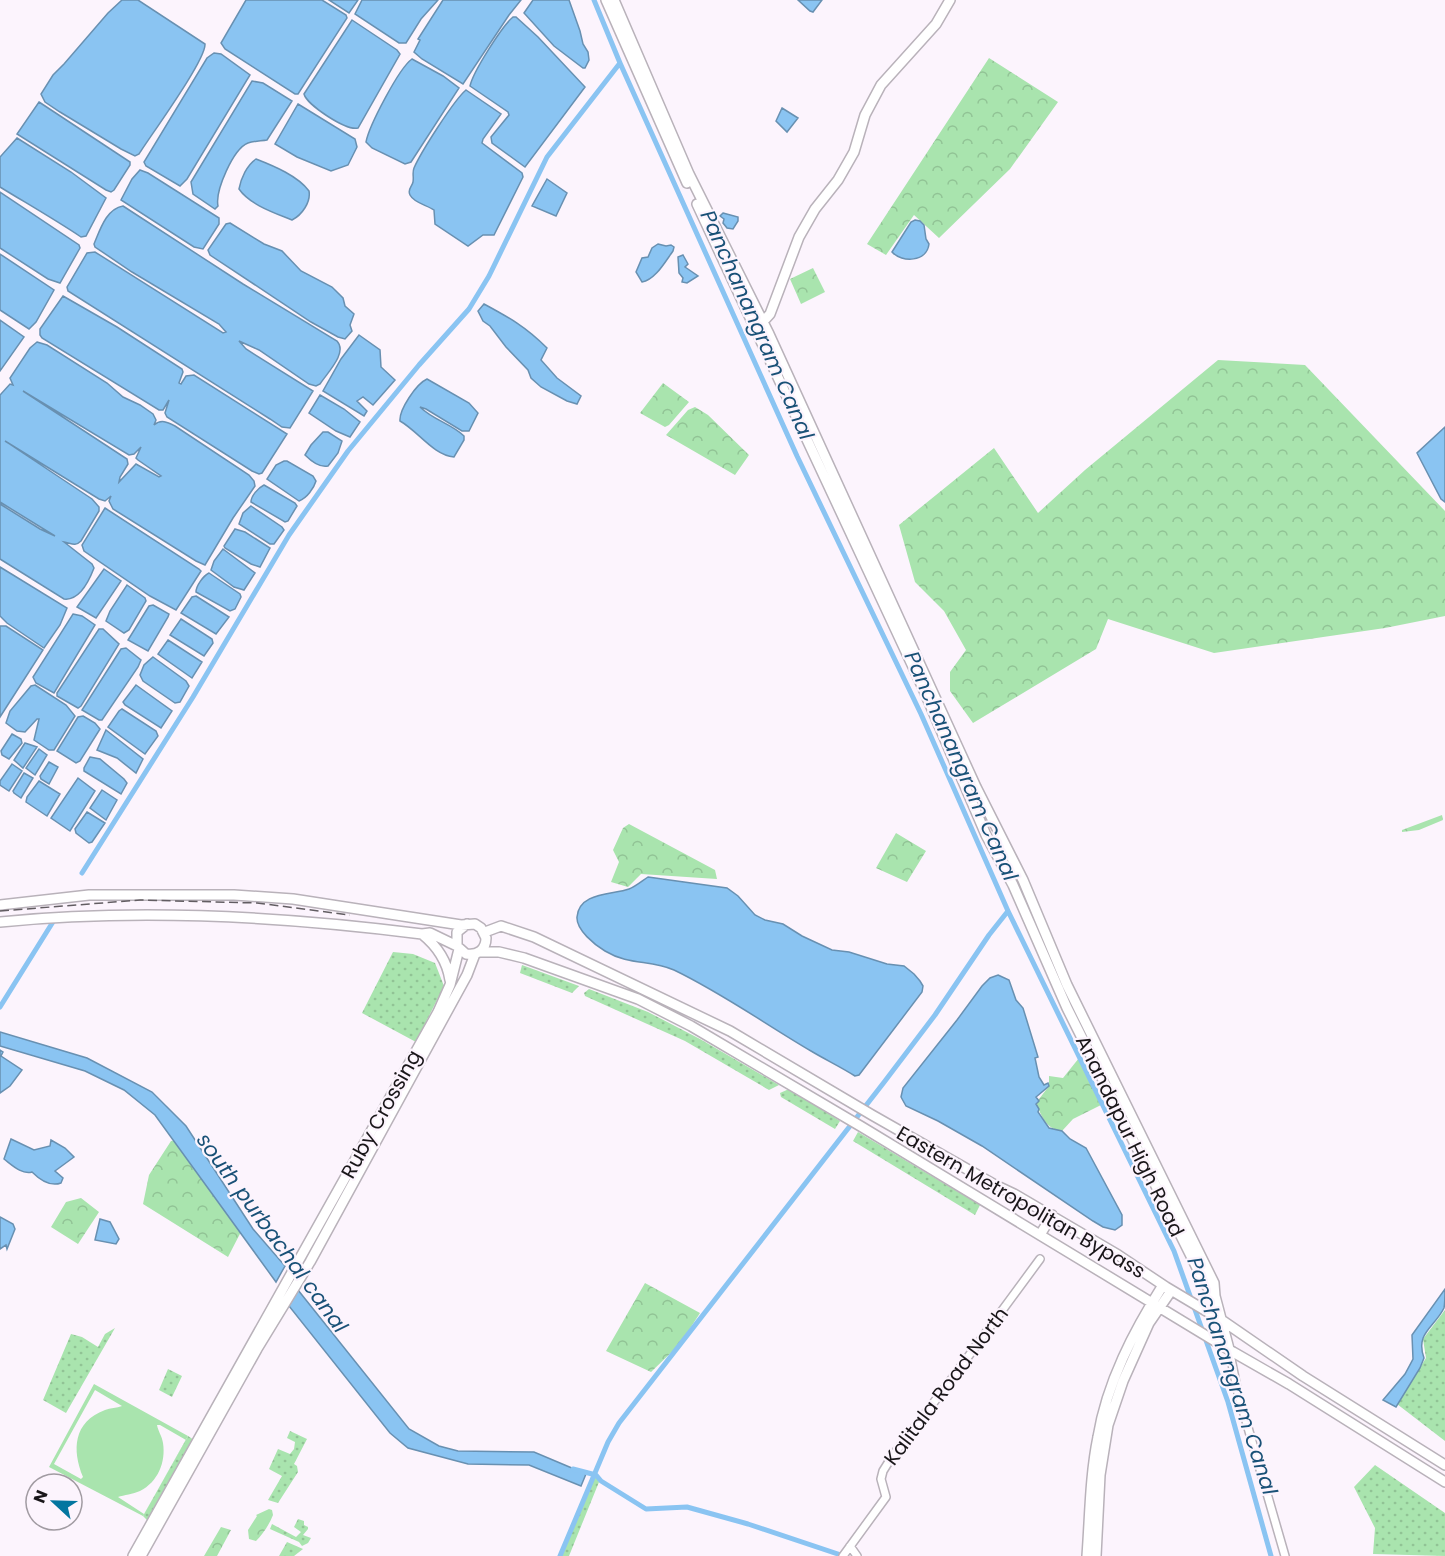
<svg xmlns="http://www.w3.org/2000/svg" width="1445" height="1556" font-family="Poppins,sans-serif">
<defs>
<pattern id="grass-dots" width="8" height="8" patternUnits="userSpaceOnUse" patternTransform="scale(1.5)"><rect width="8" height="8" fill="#a9e4ae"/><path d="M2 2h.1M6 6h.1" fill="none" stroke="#91c395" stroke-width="1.8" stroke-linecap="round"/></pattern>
<pattern id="forest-crowns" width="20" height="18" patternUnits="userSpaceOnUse" patternTransform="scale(1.5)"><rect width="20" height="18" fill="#a9e4ae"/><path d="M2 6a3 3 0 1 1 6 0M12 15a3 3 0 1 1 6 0" fill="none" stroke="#91c395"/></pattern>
</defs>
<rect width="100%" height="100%" fill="#fcf4fd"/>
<!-- grass -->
<path fill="url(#grass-dots)" d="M 393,952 L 413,954 L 435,963 L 444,986 L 416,1042 L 362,1013 Z
M 522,965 L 579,986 L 572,993 L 520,973 Z
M 589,989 L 648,1012 L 700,1039 L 779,1085 L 769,1090 L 685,1041 L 585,996 L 584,993 Z
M 789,1089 L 840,1121 L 835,1129 L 781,1097 L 780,1093 Z
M 858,1132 L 980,1205 L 975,1215 L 853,1141 Z
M 1445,1310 L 1445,1441 L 1397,1404 L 1426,1358 L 1423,1339 Z
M 115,1328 L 66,1413 L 43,1400 L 71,1334 L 82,1337 L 98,1347 L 105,1334 Z
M 168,1369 L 182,1376 L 172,1397 L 159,1390 Z
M 290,1431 L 307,1439 L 294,1464 L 297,1466 L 298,1472 L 278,1503 L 268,1500 L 282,1476 L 269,1469 L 278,1449 L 290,1454 L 294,1449 L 295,1442 L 287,1438 Z
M 188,1436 L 194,1440 L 149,1522 L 143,1516 Z
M 1375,1465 L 1445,1513 L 1445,1556 L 1373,1554 L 1375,1528 L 1354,1487 Z
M 596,1475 L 599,1482 L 569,1556 L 560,1556 Z
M 298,1519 L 304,1521 L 304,1525 L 308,1527 L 308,1529 L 303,1535 L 311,1538 L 308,1543 L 302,1546 L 299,1542 L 270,1529 L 272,1524 L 296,1537 L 301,1532 L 294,1527 Z
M 287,1542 L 303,1549 L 294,1556 L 279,1556 Z"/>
<!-- forest -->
<path fill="url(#forest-crowns)" d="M 989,58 L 1058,102 L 1010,169 L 939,238 L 914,215 L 886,255 L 867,244 Z
M 813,268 L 825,292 L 801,304 L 790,279 Z
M 1218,360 L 1305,365 L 1445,511 L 1445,616 L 1385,628 L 1214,653 L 1108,619 L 1096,649 L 973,723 L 950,691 L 950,672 L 966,650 L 944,611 L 915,582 L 899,525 L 994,448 L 1038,513 L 1085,470 Z
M 663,383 L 689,402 L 669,425 L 665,427 L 640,413 Z
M 695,407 L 708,415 L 749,455 L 735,475 L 666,435 L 688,410 Z
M 1442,815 L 1443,820 L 1419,830 L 1402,832 L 1402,830 Z
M 629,824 L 715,870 L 717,879 L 641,874 L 628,887 L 611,882 L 619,862 L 613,850 L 623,828 Z
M 896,833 L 926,851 L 907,882 L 876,868 Z
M 1079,1058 L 1101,1105 L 1073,1119 L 1062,1131 C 1046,1129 1042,1117 1036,1103 L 1049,1086 L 1049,1076 L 1063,1078 Z
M 185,1139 L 244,1226 L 228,1257 L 143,1204 L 149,1175 L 171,1141 Z
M 81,1198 L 99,1212 L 78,1244 L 51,1227 L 66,1202 Z
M 645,1283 L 700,1313 L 680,1344 L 651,1372 L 606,1351 Z
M 269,1509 L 272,1510 L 273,1515 C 269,1525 263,1534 256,1541 L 249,1539 L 248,1530 L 257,1516 L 256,1515 Z
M 221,1527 L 231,1530 L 217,1556 L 204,1556 Z"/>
<!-- pitch -->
<path fill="#a9e4ae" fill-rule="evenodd" d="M 94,1384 L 188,1436 L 143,1516 L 49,1467 ZM 95,1390 L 122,1406 C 117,1408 110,1408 105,1410 C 73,1422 72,1450 83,1477 L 81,1479 L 54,1464 ZM 157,1425 L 160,1425 L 186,1440 L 144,1514 L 118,1497 C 124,1495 133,1494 140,1491 C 158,1482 166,1462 163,1443 C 162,1436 158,1431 157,1425 Z"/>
<!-- water -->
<path fill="#8ac4f2" stroke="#6890b1" stroke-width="1.5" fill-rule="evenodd" d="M 122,0 L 138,0 L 205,44 C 206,60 151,135 139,154 L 135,156 L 121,149 L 60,112 L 45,102 L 41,94 L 53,75 L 64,64 L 108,13 Z
M 246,0 L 322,0 L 346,15 L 347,18 L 298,94 L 295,94 L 225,49 L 221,43 Z
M 329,0 L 358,0 L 349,13 Z
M 362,0 L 438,0 L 421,19 L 406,43 L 399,43 L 355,14 Z
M 443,0 L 521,0 L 509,15 L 463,84 L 422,59 L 414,52 L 420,40 L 418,39 Z
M 533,0 L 569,0 L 580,31 L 583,44 L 588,52 L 589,60 L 585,68 L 583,68 L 554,46 L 524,13 Z
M 798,0 L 822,0 L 813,12 L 810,11 Z
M 513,17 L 516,17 L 538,37 L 585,87 L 525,167 L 492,143 L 491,137 L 509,115 L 508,112 L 470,86 C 473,72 502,26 513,17 Z
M 352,20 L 397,50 L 400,54 L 358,128 C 346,131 307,105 304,94 Z
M 214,53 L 221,54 L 250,75 L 187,179 L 180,186 L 146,166 L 144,162 L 207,58 Z
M 412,59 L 443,76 L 459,88 L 411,162 L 405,164 L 372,148 L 366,142 C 369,126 399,68 412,59 Z
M 252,81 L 263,83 L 292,101 L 267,140 C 261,141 254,141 248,143 C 233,149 215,191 218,206 L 215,209 L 193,194 L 191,182 Z
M 466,90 L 501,114 L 483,139 L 482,143 L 522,173 L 523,177 L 494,235 L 483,235 L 468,246 L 435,224 L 434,210 C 427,205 414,203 410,195 C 407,189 412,187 413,182 C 414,177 412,173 414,168 C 421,152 454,100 466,90 Z
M 39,102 L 130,162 L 130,165 L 114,190 L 111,192 L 106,190 L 17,134 Z
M 298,104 L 355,139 L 357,147 L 348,165 L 331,171 L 297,157 L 275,144 Z
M 782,108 L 798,118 L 787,132 L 776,121 Z
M 17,138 L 71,172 L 106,198 L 86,236 L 81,237 C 54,219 26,203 0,187 L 0,157 Z
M 256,159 C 274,166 298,176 309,191 C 311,202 302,215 292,220 C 275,213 250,205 239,189 C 241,178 247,165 256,159 Z
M 140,170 L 148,173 L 219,218 L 219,224 L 203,249 L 194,247 L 121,200 L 132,179 Z
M 547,179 L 567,193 L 556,216 L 532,206 Z
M 0,192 L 79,245 L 80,248 L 60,283 L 48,279 L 0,248 Z
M 123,206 L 243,284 L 337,341 C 348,353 327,373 320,384 L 316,386 L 309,384 L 259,350 L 239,341 L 246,349 L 313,391 L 290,428 L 282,427 L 270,419 L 68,291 L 67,287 L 87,253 L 95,252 L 223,333 L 226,332 L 219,324 L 132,272 L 95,247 L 94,244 C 100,230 106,209 123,206 Z
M 723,213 L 738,217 L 738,221 L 733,229 L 727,228 L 723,223 L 724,219 L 720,216 Z
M 915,220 L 920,221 L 924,225 L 926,239 L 929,244 C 927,262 902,263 892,252 L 911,222 Z
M 230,223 L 264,244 L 282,251 L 301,271 L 332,287 L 343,298 L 345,306 L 354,314 L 350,325 L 352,331 L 345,339 L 338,337 L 311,322 L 210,255 L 208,250 L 226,224 Z
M 658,244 L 666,246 L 671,245 L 674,247 L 673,251 C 665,262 655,280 642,282 L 636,272 L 642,258 L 648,257 L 652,248 Z
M 0,254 L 54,290 L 36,322 L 29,329 L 0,310 Z
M 683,255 L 688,264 L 685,267 L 698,276 L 687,283 L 682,282 L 683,278 L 679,273 L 678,257 Z
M 63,296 L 117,327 L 182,369 L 183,372 L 179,383 L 181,384 L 186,376 L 194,375 L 287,434 L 262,473 L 259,474 L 252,471 L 167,417 L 165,413 L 169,400 L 163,410 L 159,410 L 42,338 L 40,335 L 40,329 Z
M 484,304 C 510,318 526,327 547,348 L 541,360 L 557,378 L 581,396 L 577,404 L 567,401 L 541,387 L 531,378 L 528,370 L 506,347 L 490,326 L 483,321 L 478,311 Z
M 0,320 L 24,337 L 0,371 Z
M 359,335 L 380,350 L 381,367 L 395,380 L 373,405 L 363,397 L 357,401 L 367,411 L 364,416 L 323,391 L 341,359 Z
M 37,342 L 47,345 L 107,383 L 123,397 L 140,405 L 153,414 L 156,420 L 154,425 C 161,419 167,422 175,426 L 249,475 L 254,481 L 255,486 L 233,518 L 205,565 L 196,561 L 113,509 L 109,501 L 111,496 L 105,501 L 99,499 L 5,441 L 92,499 L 99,507 L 99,511 L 81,541 C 75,547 71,543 64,542 L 92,564 L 94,568 C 89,581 80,601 64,599 L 0,559 L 0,504 L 40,529 L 55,536 L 0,502 L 0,395 L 10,384 L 13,385 L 10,378 L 30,348 ZM 23,391 L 129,455 L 134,454 L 141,447 L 136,458 L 138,460 L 161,476 L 159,477 L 136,464 L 119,482 L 120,477 L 128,464 L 127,459 Z
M 427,379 L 469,403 L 478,413 L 469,431 L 462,431 L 426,409 L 420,407 C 433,420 452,424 464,436 L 464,440 L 454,457 C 433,455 418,431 400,421 C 399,410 416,384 427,379 Z
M 320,395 L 344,409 L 360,422 L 350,437 L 336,431 L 309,413 Z
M 1445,427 L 1445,502 L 1441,499 L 1417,453 Z
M 323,432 L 328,432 L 342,441 L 338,453 L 328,466 C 319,468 311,461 305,455 L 311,445 Z
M 284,461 L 287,461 L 313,476 L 316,481 C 314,488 307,498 299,501 L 267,479 L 276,465 Z
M 264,485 L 295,503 L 297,506 L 288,521 L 285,522 L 251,502 C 251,496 258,488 264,485 Z
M 251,506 L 282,527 L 284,530 L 274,544 L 270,544 L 239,524 L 243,513 Z
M 105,508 L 199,569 L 201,571 L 176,610 L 150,596 L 84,551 L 82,545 Z
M 235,529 L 245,532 L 270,548 L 260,567 L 251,564 L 225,548 L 224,546 Z
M 223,549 L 255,573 L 244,590 L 234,587 L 211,570 L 214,561 Z
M 0,567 L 67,608 L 60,625 L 44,648 L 7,623 L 0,616 Z
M 104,569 L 121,581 L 96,618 L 77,607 Z
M 209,573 L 240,594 L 241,597 L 235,609 L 230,611 L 196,592 C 196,586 203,576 209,573 Z
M 127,585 L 145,598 L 146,601 L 129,630 L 124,633 L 106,621 L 110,611 Z
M 196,596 L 229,617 L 216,634 L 181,613 L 192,597 Z
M 153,605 L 169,614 L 168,617 L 148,651 L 128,640 L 149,606 Z
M 73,614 L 82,616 L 95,625 L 54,693 L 36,683 L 33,677 Z
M 181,619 L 212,639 L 213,643 L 204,656 L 170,635 Z
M 0,626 L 6,626 L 43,650 L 0,717 Z
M 99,629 L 103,629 L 119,644 L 81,706 L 78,708 L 57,696 L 57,693 Z
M 168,640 L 202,662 L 192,678 L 158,654 Z
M 126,648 L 141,660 L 138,667 L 102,720 L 99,720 L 82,710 L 121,649 Z
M 153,657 L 186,681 L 189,686 L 180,702 L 175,703 L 143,681 L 140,675 L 144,665 Z
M 35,685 L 66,705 L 75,716 L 54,750 L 49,750 L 34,740 L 39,719 L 37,719 L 25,732 L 17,731 L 6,723 L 10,711 L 31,686 Z
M 136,685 L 172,711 L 161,728 L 125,705 L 123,702 Z
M 122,709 L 156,731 L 158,736 L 145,754 L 108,727 L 119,711 Z
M 83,716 L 95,723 L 100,729 L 80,761 L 76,763 L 57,751 L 78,717 Z
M 106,730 L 143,759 L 136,773 L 117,758 L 97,750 Z
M 12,734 L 21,739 L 22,743 L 9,759 L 2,755 L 1,751 Z
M 25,743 L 37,747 L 23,768 L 14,760 Z
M 39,749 L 47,755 L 35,775 L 26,768 Z
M 90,757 L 100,759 L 124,779 L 127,783 L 121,794 L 84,771 L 84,768 Z
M 49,762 L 58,767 L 49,784 L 41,779 L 40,776 Z
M 12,764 L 22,771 L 9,791 L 0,785 L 0,781 Z
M 24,773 L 33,778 L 21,798 L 14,793 L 13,791 Z
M 78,778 L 95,791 L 70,831 L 51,818 Z
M 39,781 L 60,794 L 47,816 L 26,802 L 27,797 Z
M 102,790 L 117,800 L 106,820 L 90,808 Z
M 87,812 L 105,823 L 92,842 L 89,843 L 76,833 L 75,829 Z
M 648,877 L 727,888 L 738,896 L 755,915 L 765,920 L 783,924 L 802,936 L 832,950 L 849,952 L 887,964 L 904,966 L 914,974 L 920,981 L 923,986 L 922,992 L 859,1075 L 855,1076 C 841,1067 826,1060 811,1051 C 765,1024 722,993 674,970 C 650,959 630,966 605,951 C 595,945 576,930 577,917 C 579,892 612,895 629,889 C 635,887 642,881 648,877 Z
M 998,975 L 1009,980 L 1016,1000 L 1023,1008 L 1038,1057 L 1035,1058 L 1039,1077 L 1044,1085 L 1048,1083 L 1049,1086 L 1036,1097 L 1039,1101 L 1036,1104 L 1039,1109 L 1038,1112 L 1049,1128 L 1062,1131 L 1070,1139 L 1086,1148 L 1122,1215 L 1122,1225 L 1115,1230 L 1103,1227 L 1093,1221 L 982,1146 L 938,1121 L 906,1106 L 901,1097 L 903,1088 L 957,1020 L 982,986 L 990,978 Z
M 0,1032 L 87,1058 L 152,1092 L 186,1126 L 253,1229 L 285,1266 L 276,1282 L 155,1115 L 124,1090 L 85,1071 L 0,1046 Z
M 0,1050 L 3,1052 L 1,1056 L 22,1070 L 10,1086 L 0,1093 Z
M 11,1139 L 34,1150 L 50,1146 L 51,1140 L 65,1148 L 74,1157 L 55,1171 L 63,1178 L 61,1183 C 50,1187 39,1179 32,1172 C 22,1175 12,1165 4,1159 Z
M 0,1217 L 13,1224 L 15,1229 L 7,1249 L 6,1245 L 0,1249 Z
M 100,1219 L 110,1222 L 119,1239 L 116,1244 L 95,1240 Z
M 1445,1289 C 1445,1295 1445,1303 1444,1308 C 1434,1328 1415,1333 1424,1358 L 1420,1368 L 1396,1407 L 1383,1400 L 1405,1374 L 1413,1359 L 1412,1335 Z
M 298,1290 L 409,1429 L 439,1446 L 458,1451 L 534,1452 L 586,1474 L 581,1486 L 529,1465 L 468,1464 L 408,1448 L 390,1433 L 289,1306 Z"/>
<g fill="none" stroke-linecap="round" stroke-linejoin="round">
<!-- canal -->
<path stroke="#8ac4f2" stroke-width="5" d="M 594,0 L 620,63 L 797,456 L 921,714 L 1008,911 L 1174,1251 L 1228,1402 L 1271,1556
M 82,873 L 193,697 L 289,535 L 348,451 L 419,365 L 469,309 L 489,276 L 547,157 L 620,63
M 0,1007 L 56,917
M 573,1469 L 596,1475 L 601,1481 L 646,1509 L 687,1507 L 748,1524 L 844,1556
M 560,1556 L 608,1442 L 619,1423 L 885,1081 L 935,1015 L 989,935 L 1008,911"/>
<!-- minor casing -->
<g stroke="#b9b2ba" stroke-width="10">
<path id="minor" d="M 1229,1349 L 1238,1393 L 1285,1556
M 850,1546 L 857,1556
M 843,1556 L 886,1497 L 881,1479 L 883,1471 L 893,1455 L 948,1384 L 1040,1259"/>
</g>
<!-- major casing -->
<g stroke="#b9b2ba" stroke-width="12">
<path id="major" d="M 606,0 L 687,183
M 614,0 L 689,174 L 769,334 L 976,787 L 1023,880 L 1067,985 L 1214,1283 L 1215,1296 L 1229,1349
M 697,204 L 922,686 L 986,835 L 1013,885 L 1067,1008 L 1205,1284 L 1215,1296
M 760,325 L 770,314 L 799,237 L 815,209 L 838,180 L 854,152 L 865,115 L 881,85 L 936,24 L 950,0
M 0,905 L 89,895 L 234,895 L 293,899 L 461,925 L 475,924 L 481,928 L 486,938 C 486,949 478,956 466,954 L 457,946 L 457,932 L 467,924
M 0,922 C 141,908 282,916 422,934 L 430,933 L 457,946
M 485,932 L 501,926 L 534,937 L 730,1031 L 872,1115 L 995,1185 L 1014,1194 L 1118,1255 L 1166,1287 L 1223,1321 L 1303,1376 L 1445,1465
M 422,934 C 437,946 447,961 450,980
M 480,952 L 499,952 L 524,958 L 638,999 L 691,1026 L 862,1127 L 1233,1352 L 1289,1384 L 1445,1482
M 1040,1235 L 1052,1215
M 133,1556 L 438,1012 L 450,985 L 459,949
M 141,1556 L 257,1349 L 310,1262 L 467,975 L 475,954
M 1087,1556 C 1090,1516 1090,1476 1098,1437 C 1107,1382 1134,1331 1163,1285
M 1096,1556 L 1100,1475 L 1108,1425 L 1123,1381 L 1149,1323 L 1171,1291"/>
</g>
<!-- minor -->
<use href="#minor" stroke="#fff" stroke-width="7"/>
<!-- major -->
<use href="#major" stroke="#fff" stroke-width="9"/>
<!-- rail -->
<path stroke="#625d62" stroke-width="1.5" stroke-dasharray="9 4.5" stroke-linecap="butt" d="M 0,911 L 140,900 L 257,903 L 350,915"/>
</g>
<g text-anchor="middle" stroke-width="4.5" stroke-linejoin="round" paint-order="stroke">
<!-- street labels -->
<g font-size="20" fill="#191619" stroke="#fcf4fd">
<text transform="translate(381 1114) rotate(-61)" y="7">Ruby Crossing</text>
<text transform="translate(1130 1136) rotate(64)" y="7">Anandapur High Road</text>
<text transform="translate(1021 1202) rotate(30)" y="7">Eastern Metropolitan Bypass</text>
<text transform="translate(946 1386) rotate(-53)" y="7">Kalitala Road North</text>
</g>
<!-- water labels -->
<g font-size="21" font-style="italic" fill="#195177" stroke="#fcf4fd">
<text transform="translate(757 325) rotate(66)" y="7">Panchanangram Canal</text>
<text transform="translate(961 766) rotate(66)" y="7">Panchanangram Canal</text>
<text transform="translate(272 1233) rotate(54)" y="7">south purbachal canal</text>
<text transform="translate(1232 1376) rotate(72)" y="7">Panchanangram Canal</text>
</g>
</g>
<!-- north arrow -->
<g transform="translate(54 1502) rotate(292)"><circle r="28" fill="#fcf4fd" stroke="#a19ba2" stroke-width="1.5"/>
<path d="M0-4.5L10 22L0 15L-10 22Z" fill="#0376a0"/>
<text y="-9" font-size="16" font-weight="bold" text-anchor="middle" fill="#191619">N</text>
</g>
</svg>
